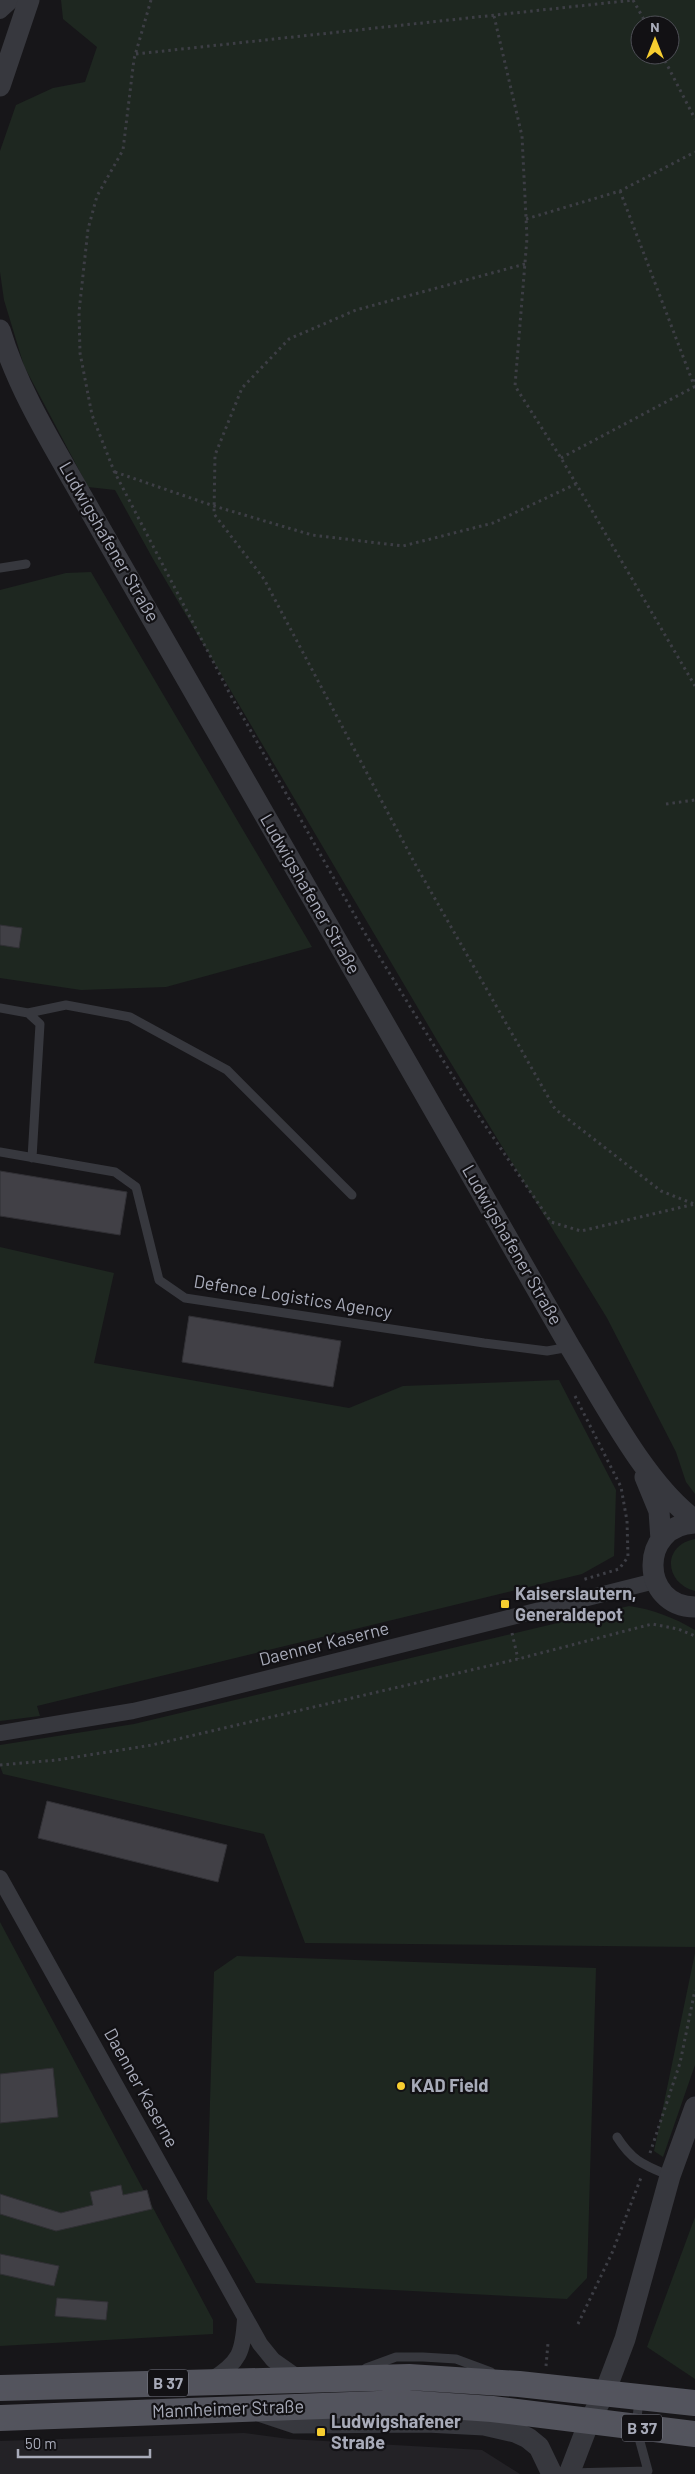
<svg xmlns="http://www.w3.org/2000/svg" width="695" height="2474" font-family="Barlow,sans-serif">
<rect width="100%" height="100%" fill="#171619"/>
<!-- built -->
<path fill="#232226" d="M 244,2433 L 289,2439 L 482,2450 L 520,2474 L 0,2474 L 0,2441 Z"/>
<!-- green -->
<path fill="#1e2720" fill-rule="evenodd" d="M 61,0 L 695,0 L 695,1494 L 686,1482 L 676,1452 L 607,1318 L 438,1042 L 153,559 L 115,490 L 88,487 L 24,366 L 4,300 L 0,272 L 0,151 L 16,105 L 53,88 L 85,82 L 97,47 L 63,19 ZM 640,25 L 670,25 L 670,55 L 640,55 Z
M 91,572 L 312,947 L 166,987 L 81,990 L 0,978 L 0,590 L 66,573 Z
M 0,1247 L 114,1273 L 94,1363 L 349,1408 L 403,1386 L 559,1380 L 616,1490 L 614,1556 L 582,1574 L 37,1706 L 40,1716 L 0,1721 Z
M 695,1539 L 695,1591 C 664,1583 662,1545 695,1539 Z
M 629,1606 C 652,1609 675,1618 695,1630 L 695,1947 L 305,1943 L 264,1834 L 3,1774 L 0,1766 L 0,1745 L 134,1724 Z
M 0,1922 L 213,2320 L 213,2334 L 0,2346 Z
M 695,1953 L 695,2065 L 663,2157 L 654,2151 Z
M 237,1956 L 596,1968 L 587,2278 L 567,2299 L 256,2283 L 207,2199 L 214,1972 Z
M 695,2217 L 695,2379 L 647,2347 Z"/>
<!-- building -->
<path fill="#414046" stroke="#313035" d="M 0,925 L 22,928 L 19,948 L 0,945 Z
M 0,1171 L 127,1192 L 120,1235 L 0,1216 Z
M 189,1316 L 341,1341 L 333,1387 L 182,1362 Z
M 47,1801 L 227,1845 L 218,1882 L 38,1838 Z
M 53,2068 L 58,2117 L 0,2123 L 0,2074 Z
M 121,2185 L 123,2195 L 147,2190 L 152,2209 L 56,2231 L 0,2214 L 0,2194 L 61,2213 L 93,2205 L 90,2192 Z
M 0,2254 L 59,2266 L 54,2286 L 0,2274 Z
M 57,2298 L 108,2302 L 106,2320 L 55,2316 Z"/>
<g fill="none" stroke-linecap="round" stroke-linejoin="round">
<!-- path -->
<path stroke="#3d3e45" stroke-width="3" stroke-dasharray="2.5 4" stroke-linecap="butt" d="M 151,0 L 134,59 L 123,150 L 97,196 L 88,229 L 79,312 L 80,353 L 92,415 L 114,471 L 230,694 L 363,930 L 465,1096 L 551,1222 L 581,1231 L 695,1204
M 633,0 L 647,25
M 494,16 L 522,136 L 527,238 L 515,386 L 561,458 L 695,686
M 136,54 L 634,0
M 662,55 L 695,119
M 620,191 L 695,388
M 526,219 L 620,191 L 695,152
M 525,264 L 356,310 L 289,339 L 242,388 L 215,455 L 214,514 L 264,579 L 414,862 L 555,1109 L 661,1191 L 694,1204
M 561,458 L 694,387 L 695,379
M 115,472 L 214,506 L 312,535 L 403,546 L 493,523 L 576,484
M 666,804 L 695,800
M 575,1396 L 621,1487 L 627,1521 L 628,1557 L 619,1569 L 582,1580
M 512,1633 L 518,1659
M 0,1765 L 57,1760 L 152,1745 L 518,1659 L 652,1624 L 678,1629 L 695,1636
M 650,2153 L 680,2063 L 695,1990
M 578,2324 L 612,2253 L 642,2175
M 546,2366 L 548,2343"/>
<!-- service -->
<path stroke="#37383e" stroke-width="9" d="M 0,568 L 26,564
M 0,1008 L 28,1013 L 40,1024 L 32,1158
M 28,1013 L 66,1005 L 130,1017 L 227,1070 L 352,1195
M 0,1152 L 115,1172 L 136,1187 L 159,1280 L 185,1298 L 484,1343 L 547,1351 L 570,1347
M 617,2137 C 632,2161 644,2165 670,2176
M 366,2368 L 396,2357 L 423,2357 L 456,2359 L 491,2372
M 569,2473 L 648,2471 L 636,2427 L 639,2400"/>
<!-- minor -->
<path stroke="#37383e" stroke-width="16" d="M 0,11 L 12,0
M 0,1733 L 133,1711 L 193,1697 L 655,1581
M 0,1878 L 260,2344 L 273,2360 L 300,2379
M 211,2380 C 240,2362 243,2352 245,2319"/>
<!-- tertiary -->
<path stroke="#37383e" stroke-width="21" d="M 0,86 L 29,0
M 0,330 C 19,393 56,450 88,507 L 570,1347 C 602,1399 646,1485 695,1520
M 645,1477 L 659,1511 L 661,1540
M 695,1523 C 638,1525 640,1607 695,1607
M 259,2411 L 295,2423 L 427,2422 L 484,2425 L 515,2432 L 528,2438 L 539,2447 L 552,2474
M 569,2474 L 589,2422 L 605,2392 L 625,2339 L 670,2176 L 695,2107"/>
<!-- primary -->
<path stroke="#53545d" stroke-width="26" d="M 0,2388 L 409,2377 L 519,2384 L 695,2403
M 0,2418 L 405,2403 L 492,2409 L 695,2434"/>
</g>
<!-- markers -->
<g fill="#f7ce30" stroke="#121114" stroke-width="2">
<rect x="500" y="1599" width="10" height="10" rx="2.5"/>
<circle cx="401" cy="2086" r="5"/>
<rect x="316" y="2427" width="10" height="10" rx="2.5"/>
</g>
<g text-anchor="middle" stroke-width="4.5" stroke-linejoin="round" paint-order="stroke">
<!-- shield labels -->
<g fill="#121114" stroke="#7b7d88" stroke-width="1">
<rect x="148" y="2369.5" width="40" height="27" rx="4"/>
<rect x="622" y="2414.5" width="40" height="27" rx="4"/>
</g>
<g font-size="16" font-weight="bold" fill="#a8abb9">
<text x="168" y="2389">B 37</text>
<text x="642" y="2434">B 37</text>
</g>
<!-- street labels -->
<g font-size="18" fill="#a8abb9" stroke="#121114">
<text transform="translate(109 542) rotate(60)" y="6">Ludwigshafener Straße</text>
<text transform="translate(310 894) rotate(60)" y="6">Ludwigshafener Straße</text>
<text transform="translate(512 1245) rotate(60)" y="6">Ludwigshafener Straße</text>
<text transform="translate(293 1297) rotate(9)" y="6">Defence Logistics Agency</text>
<text transform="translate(324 1644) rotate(-14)" y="6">Daenner Kaserne</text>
<text transform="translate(141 2088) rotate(61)" y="6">Daenner Kaserne</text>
<text transform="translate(228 2409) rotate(-2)" y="6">Mannheimer Straße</text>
</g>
<!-- poi labels -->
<g font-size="18" font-weight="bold" fill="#a8abb9" stroke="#121114" text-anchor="start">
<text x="515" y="1600">Kaiserslautern,<tspan x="515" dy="21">Generaldepot</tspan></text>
<text x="411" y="2092">KAD Field</text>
<text x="331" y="2428">Ludwigshafener<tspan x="331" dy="21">Straße</tspan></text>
</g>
</g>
<!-- north arrow -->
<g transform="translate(655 40)"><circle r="24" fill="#121114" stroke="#4e4f56"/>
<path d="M0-4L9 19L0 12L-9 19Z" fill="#f7ce30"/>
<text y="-8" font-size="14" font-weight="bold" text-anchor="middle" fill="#a8abb9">N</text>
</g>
<!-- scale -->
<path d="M18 2449v8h132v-8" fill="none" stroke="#a8abb9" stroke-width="2.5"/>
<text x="25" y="2449" font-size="15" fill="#a8abb9" stroke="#121114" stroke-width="4" paint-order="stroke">50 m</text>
</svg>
